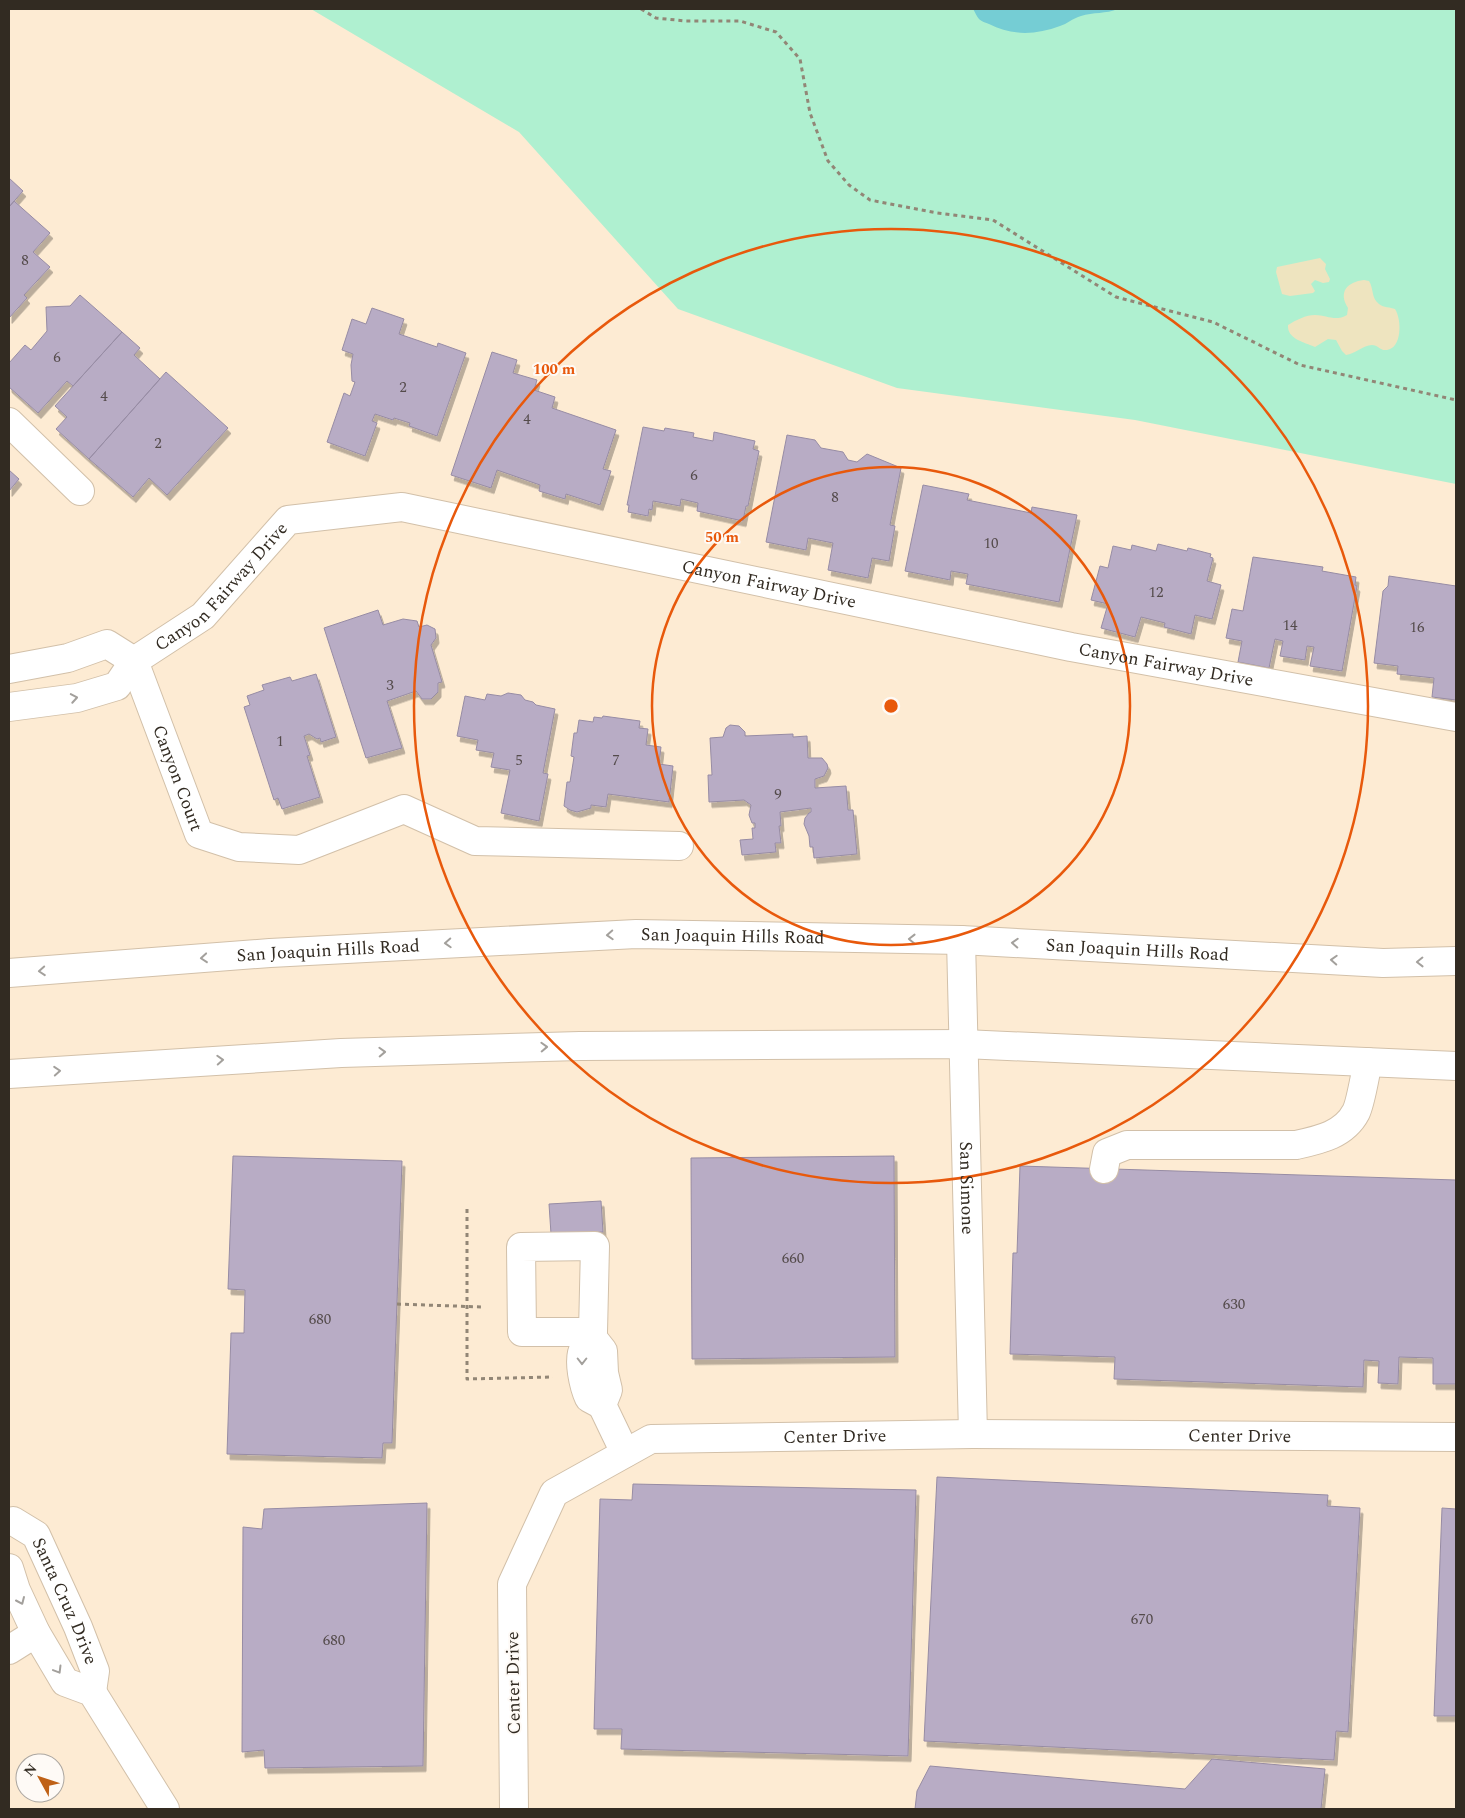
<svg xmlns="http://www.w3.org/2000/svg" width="1465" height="1818" font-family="Spectral,serif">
<defs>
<filter id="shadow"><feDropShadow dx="3" dy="5.5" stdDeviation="0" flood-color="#0004"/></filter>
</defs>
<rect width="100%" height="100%" fill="#fdebd3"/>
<!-- green -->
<path fill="#aff0d0" d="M 311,9 L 1456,9 L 1456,484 L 1135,420 L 897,388 L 678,309 L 519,132 Z"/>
<!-- sand -->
<path fill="#eee4bf" d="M 1320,258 L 1326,264 L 1325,269 L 1330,279 L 1329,282 L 1323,283 L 1315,280 L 1311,284 L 1315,291 L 1313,293 L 1290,296 L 1282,294 L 1276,272 L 1277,267 Z
M 1364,280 L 1369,281 C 1374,289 1371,298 1379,304 C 1384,308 1390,307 1395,309 C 1402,320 1402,348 1387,350 C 1380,351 1378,345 1372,345 C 1363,345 1355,354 1346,355 L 1342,351 L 1336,340 L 1328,339 L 1315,347 C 1304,342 1287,339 1288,325 C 1296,320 1306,315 1315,315 C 1327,315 1335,322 1347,315 L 1348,308 C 1338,292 1347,282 1364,280 Z"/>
<!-- water -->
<path fill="#75cdd4" d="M 973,9 L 1118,9 C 1106,14 1093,12 1081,16 C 1073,18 1067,24 1060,26 C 1036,35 1012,36 989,24 C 986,23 981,21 979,19 C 977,17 975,12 973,9 Z"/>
<!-- building -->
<path fill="#b8acc5" stroke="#978ca4" filter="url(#shadow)" d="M 9,178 L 23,191 L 9,207 Z
M 14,201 L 50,233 L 33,252 L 50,267 L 24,295 L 27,298 L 9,318 L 9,207 Z
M 80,295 L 122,332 L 73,386 L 67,381 L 38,413 L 9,387 L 9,363 L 25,345 L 31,350 L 47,331 L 46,307 L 70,306 Z
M 372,308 L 404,319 L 399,334 L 437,347 L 438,343 L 466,353 L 437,436 L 409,426 L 410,423 L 394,418 L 393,420 L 375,414 L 372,421 L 377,423 L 365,456 L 327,442 L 344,393 L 350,396 L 355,382 L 352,381 L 351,365 L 353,354 L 342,350 L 352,319 L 366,324 Z
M 122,332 L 140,348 L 134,355 L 160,379 L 89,459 L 56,429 L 67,417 L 55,406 Z
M 492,352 L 517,360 L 513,373 L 537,380 L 534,390 L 555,397 L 552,408 L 616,430 L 603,469 L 611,471 L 600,505 L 566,494 L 565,499 L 539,491 L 540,485 L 497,470 L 491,488 L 451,475 Z
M 166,372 L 228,428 L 167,495 L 149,478 L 133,497 L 89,459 Z
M 643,427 L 664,431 L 665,428 L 694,433 L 693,437 L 713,441 L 714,432 L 755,441 L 753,449 L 759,451 L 748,506 L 746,506 L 743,521 L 697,511 L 698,503 L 681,499 L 680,506 L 653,501 L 652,510 L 649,509 L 648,516 L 628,512 L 629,505 L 627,505 Z
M 787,435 L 815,440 L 821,448 L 843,452 L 848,460 L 857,462 L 867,454 L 901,468 L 890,525 L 895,526 L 889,561 L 872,558 L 868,578 L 828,570 L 833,543 L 808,538 L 806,550 L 766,542 Z
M 9,470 L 19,479 L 9,491 Z
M 923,485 L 969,494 L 967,500 L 1031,513 L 1032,507 L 1077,515 L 1059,602 L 966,584 L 968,574 L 951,571 L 950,580 L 905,571 Z
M 1158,544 L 1187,551 L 1188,548 L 1211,554 L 1210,557 L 1213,558 L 1207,581 L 1221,585 L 1212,619 L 1195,615 L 1191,634 L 1164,627 L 1165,623 L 1141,617 L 1135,637 L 1101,628 L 1108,604 L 1091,600 L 1100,566 L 1108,568 L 1113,546 L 1131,550 L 1132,545 L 1156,551 Z
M 1253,557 L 1323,567 L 1322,571 L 1356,577 L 1355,585 L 1357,586 L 1342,671 L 1310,666 L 1314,647 L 1307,646 L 1305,660 L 1280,656 L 1283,641 L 1275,639 L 1269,668 L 1238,662 L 1242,641 L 1226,638 L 1232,609 L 1243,611 Z
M 1389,576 L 1456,586 L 1456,700 L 1432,697 L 1434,678 L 1397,674 L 1398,666 L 1374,663 L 1383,591 L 1388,586 Z
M 378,610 L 383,625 L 403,619 L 417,621 L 419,627 L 427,625 L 435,629 L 436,638 L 431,645 L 442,682 L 438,683 L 438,692 L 431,699 L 422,699 L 416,691 L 387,701 L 402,748 L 366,758 L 324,628 Z
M 316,674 L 336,737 L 321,742 L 320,738 L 317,739 L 309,734 L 304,736 L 310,755 L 307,756 L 320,797 L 282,809 L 278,798 L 274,800 L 244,707 L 250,705 L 247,696 L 264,690 L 262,685 L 290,677 L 292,681 Z
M 508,693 L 521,695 L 525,700 L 533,702 L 536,705 L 555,709 L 543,773 L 548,774 L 539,821 L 501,813 L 510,770 L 491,767 L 494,753 L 476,750 L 478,740 L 457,736 L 465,696 L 485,700 L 487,694 L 501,696 Z
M 603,716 L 640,721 L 639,728 L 648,729 L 646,745 L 661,747 L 659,764 L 673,766 L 669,802 L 608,794 L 606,807 L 591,805 L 591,808 L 577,812 L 570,810 L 564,806 L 567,782 L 570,782 L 574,757 L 571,756 L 574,733 L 577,733 L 579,720 L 593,722 L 594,717 L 602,718 Z
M 730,725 L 739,726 L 745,732 L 745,736 L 793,734 L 793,737 L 807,736 L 808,758 L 822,758 L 827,764 L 828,768 L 824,776 L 815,779 L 815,788 L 846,786 L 848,810 L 853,810 L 857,854 L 814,858 L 813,847 L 810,847 L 809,836 L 804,824 L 805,818 L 809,813 L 811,812 L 811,808 L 780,812 L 781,826 L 779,826 L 781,843 L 775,843 L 776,852 L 742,855 L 740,840 L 753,839 L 752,828 L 755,828 L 755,823 L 752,823 L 749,815 L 751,805 L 744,800 L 709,802 L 708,775 L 712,775 L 710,738 L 723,737 L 726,728 Z
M 233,1156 L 402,1161 L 392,1443 L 383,1443 L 382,1458 L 227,1454 L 231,1333 L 244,1333 L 245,1290 L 228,1289 Z
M 894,1156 L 895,1357 L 692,1359 L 691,1158 Z
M 1020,1166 L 1456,1180 L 1456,1384 L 1433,1384 L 1433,1358 L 1399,1357 L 1398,1384 L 1378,1383 L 1379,1361 L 1364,1360 L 1363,1387 L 1114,1379 L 1115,1357 L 1010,1354 L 1013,1253 L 1017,1253 Z
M 601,1201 L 603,1232 L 551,1234 L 549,1204 Z
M 937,1477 L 1328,1495 L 1327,1506 L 1360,1508 L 1348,1732 L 1336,1731 L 1334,1760 L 924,1741 Z
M 633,1484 L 916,1490 L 908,1756 L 621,1749 L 622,1729 L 594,1729 L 600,1499 L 632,1500 Z
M 427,1503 L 423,1766 L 265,1768 L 264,1750 L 242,1752 L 243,1527 L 262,1529 L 264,1509 Z
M 1442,1508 L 1456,1509 L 1456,1716 L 1434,1716 Z
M 1212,1759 L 1325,1769 L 1321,1809 L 915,1809 L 917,1791 L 930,1766 L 1185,1789 Z"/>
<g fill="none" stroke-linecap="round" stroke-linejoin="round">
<!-- minor casing -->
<g stroke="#d2c0a9" stroke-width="30">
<g id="minor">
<path d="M 9,422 L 80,491"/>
<path id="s1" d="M 134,661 L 199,834 L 239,847 L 299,850 L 404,809 L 475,841 L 679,846"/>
<path d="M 9,669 L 68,658 L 107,644 L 134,661"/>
<path id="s2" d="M 9,707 L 77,698 L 117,686 L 134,661 L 203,616 L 288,520 L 402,507 L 1071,647 L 1456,717"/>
<path id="s3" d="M 961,940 L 973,1434"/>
<path d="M 1104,1169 L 1107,1153 L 1127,1145 L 1296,1145 C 1319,1140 1344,1135 1356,1112 C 1361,1102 1365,1074 1368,1062"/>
<path d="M 593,1332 L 522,1332 L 521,1247 L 595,1246 L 593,1332 C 592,1339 587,1342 584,1348 C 577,1359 584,1387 589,1398 L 602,1405"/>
<path d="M 592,1337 L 603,1351 L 604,1373 L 608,1390 L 602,1405 L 625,1453"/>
<path d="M 9,1650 L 36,1633"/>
<path id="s4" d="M 514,1809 L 512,1584 L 554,1493 L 651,1439 L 973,1434 L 1456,1437"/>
</g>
</g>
<!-- major casing -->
<g stroke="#d2c0a9" stroke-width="30">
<g id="major">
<path id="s5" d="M 9,973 L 270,953 L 636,934 L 961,940 L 1383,963 L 1456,961"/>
<path d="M 9,1074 L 341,1053 L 580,1046 L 964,1044 L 1456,1066"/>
<path id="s6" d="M 13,1521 L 36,1535 L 78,1627 L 95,1671 L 92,1692"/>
<path d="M 9,1568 L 16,1590 L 36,1633 L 65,1682 L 92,1692 L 165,1809"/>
</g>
</g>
<!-- path -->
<path stroke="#928676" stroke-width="3" stroke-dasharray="4 4" stroke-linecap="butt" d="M 641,9 L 656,18 L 686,21 L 740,21 L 776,32 L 800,59 L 810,113 L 828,161 L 849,185 L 870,200 L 937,213 L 993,220 L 1116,297 L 1213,322 L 1300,365 L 1456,400
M 467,1209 L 467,1379 L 553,1377
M 397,1304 L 482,1307"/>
<!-- minor -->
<use href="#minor" stroke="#fff" stroke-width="28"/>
<!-- major -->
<use href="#major" stroke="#fff" stroke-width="28"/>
</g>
<!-- one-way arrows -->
<defs><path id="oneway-chevron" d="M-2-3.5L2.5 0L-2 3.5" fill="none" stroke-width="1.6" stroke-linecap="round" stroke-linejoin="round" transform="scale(1.25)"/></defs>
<g stroke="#a3a09c">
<use href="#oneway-chevron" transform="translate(74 698) rotate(-10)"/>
<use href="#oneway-chevron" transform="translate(610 935) rotate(177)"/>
<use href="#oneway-chevron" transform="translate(912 939) rotate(-179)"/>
<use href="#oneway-chevron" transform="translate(448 943) rotate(177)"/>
<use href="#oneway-chevron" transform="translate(1015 943) rotate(-177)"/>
<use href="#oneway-chevron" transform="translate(204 958) rotate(175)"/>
<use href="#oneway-chevron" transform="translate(1334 960) rotate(-177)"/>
<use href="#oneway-chevron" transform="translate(1420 962) rotate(179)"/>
<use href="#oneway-chevron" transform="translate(42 971) rotate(176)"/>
<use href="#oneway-chevron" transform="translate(544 1047) rotate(-2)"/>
<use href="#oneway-chevron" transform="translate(382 1052) rotate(-2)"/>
<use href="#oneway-chevron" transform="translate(220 1060) rotate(-3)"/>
<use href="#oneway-chevron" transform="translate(57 1071) rotate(-4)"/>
<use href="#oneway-chevron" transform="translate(582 1361) rotate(90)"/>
<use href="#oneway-chevron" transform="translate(21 1601) rotate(66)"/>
<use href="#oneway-chevron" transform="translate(58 1670) rotate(59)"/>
</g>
<!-- distance rings -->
<g fill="none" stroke="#e8590c" stroke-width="2.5">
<circle cx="891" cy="706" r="239"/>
<circle cx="891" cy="706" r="477"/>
</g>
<g text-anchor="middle" stroke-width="4" stroke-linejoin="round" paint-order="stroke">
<!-- number labels -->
<g font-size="15" fill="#544b4b">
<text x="25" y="265">8</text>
<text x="57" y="362">6</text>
<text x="403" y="392">2</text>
<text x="104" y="401">4</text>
<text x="527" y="424">4</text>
<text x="158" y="448">2</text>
<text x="694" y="480">6</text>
<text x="835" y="502">8</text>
<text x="991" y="548">10</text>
<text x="1156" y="597">12</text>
<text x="1290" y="630">14</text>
<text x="1417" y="632">16</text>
<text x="390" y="690">3</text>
<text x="280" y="746">1</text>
<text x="519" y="765">5</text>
<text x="616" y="765">7</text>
<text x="778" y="799">9</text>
<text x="793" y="1263">660</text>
<text x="1234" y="1309">630</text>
<text x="320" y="1324">680</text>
<text x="1142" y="1624">670</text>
<text x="334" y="1645">680</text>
</g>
<!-- street labels -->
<g font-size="18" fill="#322b22" stroke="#fefaf6">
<text dy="6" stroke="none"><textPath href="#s2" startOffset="841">Canyon Fairway Drive</textPath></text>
<text dy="6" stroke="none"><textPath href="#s2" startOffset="256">Canyon Fairway Drive</textPath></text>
<text dy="6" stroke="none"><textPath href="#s2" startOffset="1246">Canyon Fairway Drive</textPath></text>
<text dy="6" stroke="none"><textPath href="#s1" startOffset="125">Canyon Court</textPath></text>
<text dy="6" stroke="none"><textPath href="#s5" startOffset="725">San Joaquin Hills Road</textPath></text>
<text dy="6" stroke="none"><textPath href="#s5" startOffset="320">San Joaquin Hills Road</textPath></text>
<text dy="6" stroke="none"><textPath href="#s5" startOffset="1130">San Joaquin Hills Road</textPath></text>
<text dy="6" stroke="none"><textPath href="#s3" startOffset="248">San Simone</textPath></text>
<text dy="6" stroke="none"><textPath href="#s4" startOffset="620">Center Drive</textPath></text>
<text dy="6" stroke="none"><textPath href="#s4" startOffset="1025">Center Drive</textPath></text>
<text dy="6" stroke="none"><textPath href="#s6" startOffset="99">Santa Cruz Drive</textPath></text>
<text transform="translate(513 1683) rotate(-91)" y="6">Center Drive</text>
</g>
</g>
<circle cx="891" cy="706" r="8" fill="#e8590c" stroke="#fefaf6" stroke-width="2.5"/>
<g font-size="15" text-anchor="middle" font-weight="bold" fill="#e8590c" stroke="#fefaf6" stroke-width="4" stroke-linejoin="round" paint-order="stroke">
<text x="554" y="374">100 m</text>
<text x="722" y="542">50 m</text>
</g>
<!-- border -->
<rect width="1465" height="1818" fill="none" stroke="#322b22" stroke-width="20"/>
<!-- north arrow -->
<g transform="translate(40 1778) rotate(310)"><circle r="24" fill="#fefaf6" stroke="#aca7a1"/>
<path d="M0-4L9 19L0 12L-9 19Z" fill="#bf6116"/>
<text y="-8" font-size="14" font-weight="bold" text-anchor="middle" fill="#322b22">N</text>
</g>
</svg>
